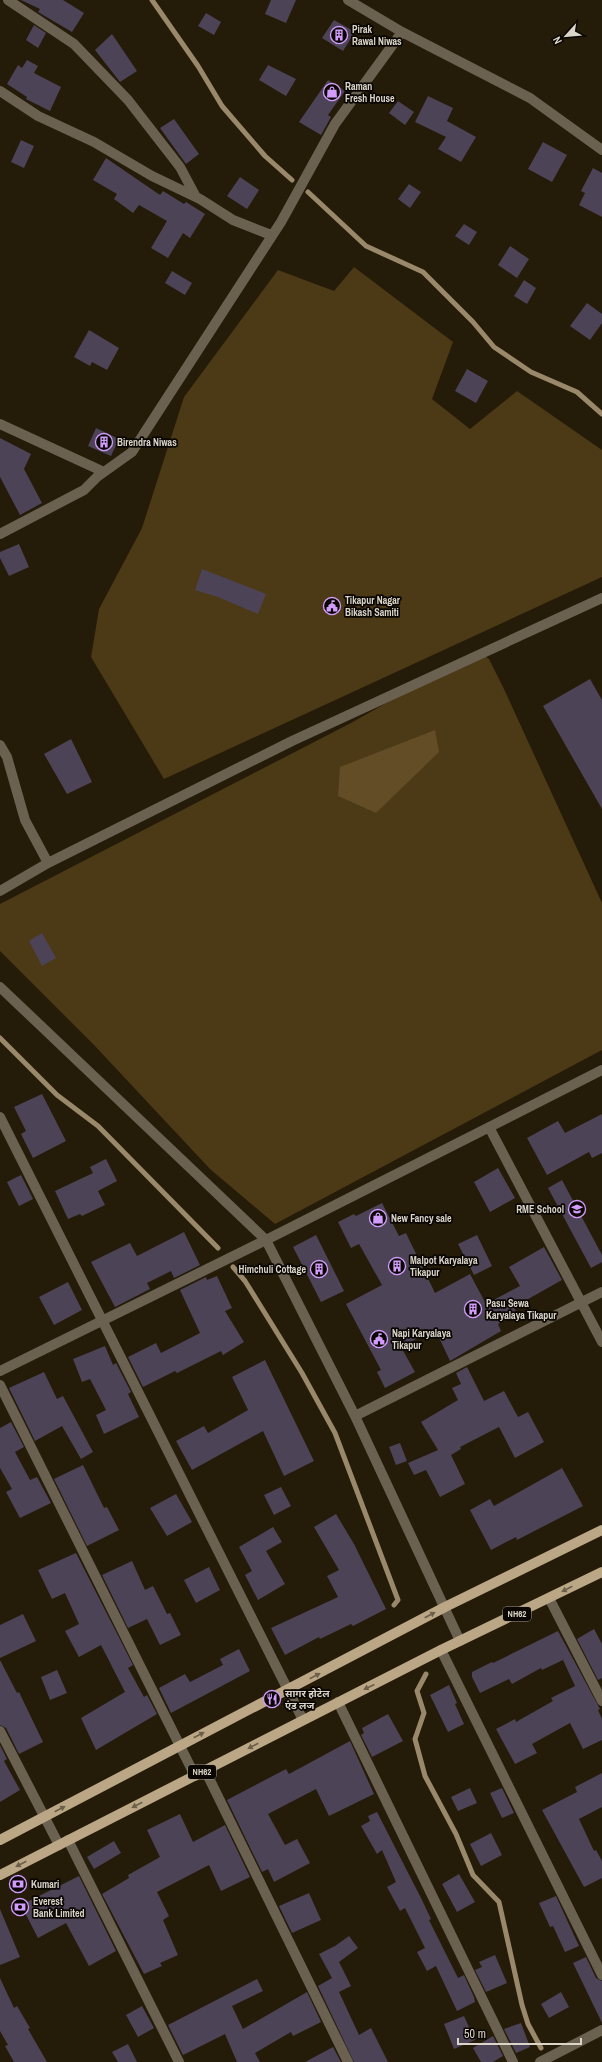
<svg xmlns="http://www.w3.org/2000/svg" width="602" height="2062" font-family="'Archivo Narrow','Noto Sans Devanagari',sans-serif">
<rect width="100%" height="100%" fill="#241b09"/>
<!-- green -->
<path fill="#4c3915" d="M 354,267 L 453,342 L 432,399 L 470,429 L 517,391 L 602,450 L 602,577 L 164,779 L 91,657 L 99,609 L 142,528 L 184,397 L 278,270 L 334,291 Z
M 480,653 L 489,659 L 504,689 L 602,903 L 602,1050 L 275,1224 L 210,1169 L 94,1045 L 0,951 L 0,904 L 351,723 L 462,660 Z"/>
<!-- forest -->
<path fill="#624d27" d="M 435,730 L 439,752 L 376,813 L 338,796 L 340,767 Z"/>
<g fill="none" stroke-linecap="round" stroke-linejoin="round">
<!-- stream -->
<path stroke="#998869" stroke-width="5" d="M 152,0 L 198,66 L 222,106 L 265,156 L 292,180
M 308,192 L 366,246 L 423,272 L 473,322 L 494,347 L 531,372 L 577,392 L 602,414
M 0,1038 L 57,1095 L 98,1126 L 218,1248
M 233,1267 L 245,1281 L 302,1373 L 335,1433 L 398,1600 L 394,1605
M 426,1674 L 417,1691 L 424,1713 L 415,1739 L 425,1776 L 456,1834 L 473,1875 L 499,1902 L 522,2005 L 528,2024 L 541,2048"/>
</g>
<!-- building -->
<path fill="#4d4356" d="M 21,0 L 63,0 L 84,13 L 72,32 L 38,12 L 40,9 Z
M 271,0 L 296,0 L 286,23 L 265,14 Z
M 206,13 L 221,22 L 214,35 L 198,26 Z
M 334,20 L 355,32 L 343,51 L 322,38 Z
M 34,25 L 46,33 L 38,48 L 26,40 Z
M 112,34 L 137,71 L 120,82 L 95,50 Z
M 27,60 L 38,66 L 34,73 L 61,87 L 50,111 L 26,99 L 27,97 L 7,84 L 18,65 L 22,68 Z
M 268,65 L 296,79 L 286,96 L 259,80 Z
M 328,80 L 345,91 L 328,115 L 331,117 L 321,135 L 299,122 Z
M 428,96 L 453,108 L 447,121 L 476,137 L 461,162 L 438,149 L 446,137 L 415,122 Z
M 398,101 L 414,112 L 405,125 L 389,113 Z
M 174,119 L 199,154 L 186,164 L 160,128 Z
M 21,140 L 34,146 L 24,168 L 11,162 Z
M 543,142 L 567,155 L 552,182 L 528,169 Z
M 106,158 L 160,195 L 163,191 L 184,204 L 186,202 L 205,214 L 190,238 L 183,233 L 168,258 L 151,248 L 167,221 L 139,205 L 133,213 L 114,199 L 117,194 L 93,180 Z
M 593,168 L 602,173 L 602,217 L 579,205 L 585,193 L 581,191 Z
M 240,177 L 259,190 L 247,209 L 227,196 Z
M 409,184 L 421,192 L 410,208 L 398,199 Z
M 464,224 L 477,232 L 469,245 L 455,236 Z
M 510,246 L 529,259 L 517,278 L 498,265 Z
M 172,271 L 192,283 L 185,295 L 165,283 Z
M 524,280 L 536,288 L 527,304 L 514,296 Z
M 587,303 L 602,314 L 602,323 L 590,340 L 570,326 Z
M 89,330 L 119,348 L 107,370 L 92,362 L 90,366 L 74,357 Z
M 467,369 L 488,381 L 476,403 L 455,391 Z
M 96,428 L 119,439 L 111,456 L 88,446 Z
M 0,438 L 31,454 L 24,469 L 42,503 L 20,515 L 0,477 Z
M 19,544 L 29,567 L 9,576 L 0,558 L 0,552 Z
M 202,569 L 266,594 L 258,614 L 218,597 L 195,590 Z
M 590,679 L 602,700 L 602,809 L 543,706 Z
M 71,739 L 92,782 L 67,794 L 44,754 Z
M 42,933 L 56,958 L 42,966 L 29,941 Z
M 42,1094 L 66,1141 L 33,1158 L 21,1134 L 26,1131 L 14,1107 Z
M 602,1114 L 602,1153 L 592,1158 L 589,1152 L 547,1175 L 527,1138 L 558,1121 L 565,1133 Z
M 106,1159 L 117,1181 L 98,1191 L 105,1205 L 82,1216 L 80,1214 L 68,1219 L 55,1191 L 93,1173 L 90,1167 Z
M 498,1168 L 515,1198 L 490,1212 L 474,1182 Z
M 21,1175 L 33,1199 L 19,1206 L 7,1182 Z
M 562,1180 L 602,1255 L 602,1262 L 591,1268 L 548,1188 Z
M 382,1203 L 399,1236 L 406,1233 L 435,1293 L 470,1274 L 486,1304 L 520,1286 L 509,1267 L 544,1247 L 562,1280 L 514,1307 L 517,1314 L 498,1324 L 501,1331 L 450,1361 L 435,1329 L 401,1347 L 415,1372 L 385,1388 L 377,1372 L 381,1370 L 346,1304 L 382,1285 L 359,1244 L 351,1248 L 338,1222 L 354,1214 L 356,1216 Z
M 184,1232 L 200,1265 L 174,1278 L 171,1271 L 147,1283 L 150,1289 L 115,1307 L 91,1262 L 130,1243 L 137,1256 Z
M 316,1235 L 344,1291 L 321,1302 L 293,1247 Z
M 477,1235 L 492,1266 L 474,1275 L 458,1244 Z
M 217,1276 L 232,1308 L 225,1311 L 244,1342 L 223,1355 L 221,1351 L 177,1373 L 175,1371 L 143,1387 L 128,1357 L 156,1343 L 161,1353 L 200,1333 L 180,1290 L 206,1277 L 207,1280 Z
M 68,1282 L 82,1310 L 54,1325 L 39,1297 Z
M 105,1346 L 113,1365 L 116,1363 L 131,1392 L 128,1394 L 139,1417 L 104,1434 L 96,1415 L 106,1410 L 90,1379 L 82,1382 L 73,1359 Z
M 265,1360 L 314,1461 L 284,1476 L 263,1431 L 192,1470 L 176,1441 L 204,1426 L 208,1433 L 248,1410 L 232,1377 Z
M 467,1367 L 484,1401 L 504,1391 L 518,1417 L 528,1412 L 544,1442 L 515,1458 L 499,1427 L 460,1447 L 461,1449 L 451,1455 L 465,1484 L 440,1497 L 426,1470 L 414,1475 L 408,1463 L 438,1450 L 421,1422 L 458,1400 L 452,1388 L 461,1384 L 456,1373 Z
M 44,1372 L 57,1399 L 63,1396 L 93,1452 L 81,1459 L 62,1426 L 35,1441 L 9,1388 Z
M 11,1422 L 24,1447 L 15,1452 L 30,1480 L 37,1477 L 51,1503 L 20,1518 L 6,1492 L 12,1489 L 0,1468 L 0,1428 Z
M 400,1443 L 407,1461 L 396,1465 L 389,1447 Z
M 83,1465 L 104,1508 L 107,1507 L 119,1530 L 87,1546 L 54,1479 Z
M 562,1468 L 583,1506 L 517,1540 L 516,1537 L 491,1550 L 470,1510 L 490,1499 L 494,1506 Z
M 281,1487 L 291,1506 L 274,1515 L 264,1495 Z
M 176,1494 L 192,1522 L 167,1536 L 150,1508 Z
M 336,1514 L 354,1544 L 386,1609 L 353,1626 L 351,1624 L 320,1639 L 319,1637 L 285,1655 L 271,1628 L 338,1597 L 327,1576 L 339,1570 L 314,1527 Z
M 273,1527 L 282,1542 L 266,1551 L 285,1584 L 258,1600 L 245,1575 L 252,1571 L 239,1547 Z
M 76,1553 L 133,1665 L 128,1668 L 144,1697 L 147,1695 L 157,1714 L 96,1750 L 81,1718 L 125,1692 L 101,1645 L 79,1657 L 65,1631 L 79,1624 L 65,1593 L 52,1599 L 38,1570 Z
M 132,1561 L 145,1590 L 153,1586 L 167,1614 L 170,1613 L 181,1635 L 160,1645 L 147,1619 L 128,1628 L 102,1575 Z
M 209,1567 L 220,1590 L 196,1603 L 184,1580 Z
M 23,1614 L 36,1641 L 0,1658 L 0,1625 Z
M 594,1629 L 602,1644 L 602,1678 L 598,1680 L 577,1639 Z
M 558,1631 L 600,1709 L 598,1710 L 602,1719 L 602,1740 L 583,1749 L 570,1723 L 532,1744 L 537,1753 L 515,1764 L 496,1729 L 515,1719 L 516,1722 L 553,1701 L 551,1698 L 575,1686 L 563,1660 L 542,1670 L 541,1668 L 512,1684 L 509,1679 L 480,1693 L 472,1677 L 472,1672 L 492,1662 L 493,1663 Z
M 239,1649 L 250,1671 L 171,1713 L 159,1688 L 185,1674 L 190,1682 L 223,1665 L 220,1659 Z
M 0,1660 L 17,1693 L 19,1692 L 43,1742 L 19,1754 L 6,1728 L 0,1725 Z
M 57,1670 L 67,1693 L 50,1700 L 41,1677 Z
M 449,1685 L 457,1703 L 455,1704 L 464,1724 L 448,1732 L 430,1695 Z
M 388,1714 L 403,1741 L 372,1757 L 361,1735 L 364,1733 L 362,1728 Z
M 350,1741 L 374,1794 L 329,1816 L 316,1789 L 268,1814 L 285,1845 L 297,1839 L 310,1863 L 274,1882 L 268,1869 L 262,1872 L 227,1800 L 286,1769 L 289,1774 Z
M 0,1745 L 7,1759 L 4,1761 L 20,1790 L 0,1802 Z
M 602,1773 L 602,1807 L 579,1819 L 594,1851 L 596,1850 L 602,1861 L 602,1878 L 584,1887 L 542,1810 L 577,1792 L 575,1787 Z
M 470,1788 L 477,1803 L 458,1811 L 451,1797 Z
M 502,1788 L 514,1813 L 502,1818 L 490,1793 Z
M 377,1812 L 422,1900 L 431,1919 L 429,1920 L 458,1978 L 464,1975 L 474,1997 L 475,2002 L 457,2011 L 436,1966 L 427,1971 L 417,1952 L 425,1948 L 405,1908 L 400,1911 L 387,1887 L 396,1882 L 382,1850 L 377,1854 L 361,1826 L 370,1821 L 368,1816 Z
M 180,1814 L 193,1842 L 225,1825 L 250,1877 L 221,1891 L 209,1865 L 157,1892 L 169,1916 L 163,1920 L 178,1955 L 160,1963 L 162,1966 L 144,1974 L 102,1894 L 129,1878 L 128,1875 L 160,1857 L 147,1830 Z
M 491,1833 L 502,1855 L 481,1866 L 470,1844 Z
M 114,1841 L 121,1853 L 94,1869 L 87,1857 Z
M 459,1874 L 475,1902 L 457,1912 L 442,1884 Z
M 79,1876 L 116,1951 L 89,1966 L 66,1923 L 38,1938 L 21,1905 Z
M 309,1893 L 321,1920 L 292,1933 L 279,1906 Z
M 556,1896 L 579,1946 L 565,1952 L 553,1926 L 550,1927 L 539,1903 Z
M 0,1909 L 20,1957 L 0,1965 Z
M 349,1936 L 358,1948 L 339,1962 L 351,1986 L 339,1992 L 359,2035 L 371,2028 L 388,2062 L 354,2062 L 318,1986 L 332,1978 L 319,1954 L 335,1946 Z
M 495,1955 L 507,1983 L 486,1992 L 475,1970 L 482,1967 L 479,1962 Z
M 586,1957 L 596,1978 L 602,1981 L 602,2023 L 573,1963 Z
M 0,1978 L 14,2008 L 17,2006 L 30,2028 L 28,2029 L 47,2062 L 14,2062 L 5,2046 L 8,2045 L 0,2031 Z
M 257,1979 L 263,1991 L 232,2006 L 243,2029 L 307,1992 L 321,2022 L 293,2036 L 291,2032 L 255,2053 L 260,2062 L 237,2062 L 225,2034 L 183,2055 L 168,2025 Z
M 561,1992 L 569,2007 L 549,2018 L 541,2004 Z
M 142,2006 L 154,2028 L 138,2037 L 126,2015 Z
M 464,2016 L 475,2040 L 454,2049 L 444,2024 Z
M 521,2023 L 530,2047 L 516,2053 L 504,2029 Z
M 493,2036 L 503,2056 L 493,2062 L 481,2062 L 473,2048 Z
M 128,2044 L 137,2062 L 118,2062 L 112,2052 Z
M 333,2047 L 341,2062 L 305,2062 Z"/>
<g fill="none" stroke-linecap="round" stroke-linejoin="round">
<!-- minor -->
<path stroke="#6b6151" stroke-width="10" d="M 8,0 L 74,44 L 128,100 L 180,167 L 196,197
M 348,0 L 402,32 L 530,98 L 602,150
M 0,91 L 38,116 L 94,142 L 152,176 L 200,199 L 233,220 L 271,235
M 0,424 L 104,472
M 0,534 L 84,490 L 97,477 L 132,452 L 281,222 L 335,124 L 402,32
M 0,745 L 7,757 L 25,820 L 48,863
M 0,891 L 48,863 L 292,741 L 602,598
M 0,987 L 266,1240 L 355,1416 L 460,1641
M 0,1117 L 303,1720
M 489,1127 L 602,1342
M 0,1371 L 266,1240 L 602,1070
M 0,1385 L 195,1776
M 355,1416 L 602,1292
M 549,1598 L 602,1701
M 441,1650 L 602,1975
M 338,1702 L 513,2062
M 0,1731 L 59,1845
M 205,1770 L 348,2062
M 68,1840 L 179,2062
M 540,2062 L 602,2030"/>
<!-- major -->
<path stroke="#bba785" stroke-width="10" d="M 0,1840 L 445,1607 L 602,1530
M 0,1875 L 441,1650 L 602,1572"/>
</g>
<!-- one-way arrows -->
<defs><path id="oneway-solid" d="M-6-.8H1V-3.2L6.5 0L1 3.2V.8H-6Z"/></defs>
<g fill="#6b5f4a">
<use href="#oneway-solid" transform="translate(567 1589) rotate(153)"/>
<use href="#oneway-solid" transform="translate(430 1615) rotate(-28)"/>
<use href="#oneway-solid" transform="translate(315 1676) rotate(-28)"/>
<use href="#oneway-solid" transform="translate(369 1687) rotate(155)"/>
<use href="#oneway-solid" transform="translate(199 1735) rotate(-27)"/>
<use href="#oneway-solid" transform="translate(253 1746) rotate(153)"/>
<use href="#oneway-solid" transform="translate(137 1805) rotate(153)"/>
<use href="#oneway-solid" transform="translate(60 1809) rotate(-28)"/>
<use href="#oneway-solid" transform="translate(21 1864) rotate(153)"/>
</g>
<!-- icons -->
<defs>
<g id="building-ring" transform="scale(0.9)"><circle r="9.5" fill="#0a0602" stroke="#d29cfd" stroke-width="1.5"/><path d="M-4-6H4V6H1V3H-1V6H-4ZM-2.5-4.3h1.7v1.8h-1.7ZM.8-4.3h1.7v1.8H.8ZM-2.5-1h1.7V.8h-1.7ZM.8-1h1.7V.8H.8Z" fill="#d29cfd"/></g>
<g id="shop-ring" transform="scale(0.9)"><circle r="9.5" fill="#0a0602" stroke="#d29cfd" stroke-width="1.5"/><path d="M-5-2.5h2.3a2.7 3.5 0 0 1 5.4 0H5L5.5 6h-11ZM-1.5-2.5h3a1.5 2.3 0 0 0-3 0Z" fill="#d29cfd"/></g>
<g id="civic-ring" transform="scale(0.9)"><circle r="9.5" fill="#0a0602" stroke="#d29cfd" stroke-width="1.5"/><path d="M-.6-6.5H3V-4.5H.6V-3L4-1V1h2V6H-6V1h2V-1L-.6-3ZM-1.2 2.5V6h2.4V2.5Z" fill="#d29cfd"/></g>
<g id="school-ring" transform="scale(0.9)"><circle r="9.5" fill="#0a0602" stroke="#d29cfd" stroke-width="1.5"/><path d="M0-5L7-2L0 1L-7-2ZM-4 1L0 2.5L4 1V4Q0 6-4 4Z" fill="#d29cfd"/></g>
<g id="restaurant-ring" transform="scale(0.9)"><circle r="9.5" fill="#0a0602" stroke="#d29cfd" stroke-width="1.5"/><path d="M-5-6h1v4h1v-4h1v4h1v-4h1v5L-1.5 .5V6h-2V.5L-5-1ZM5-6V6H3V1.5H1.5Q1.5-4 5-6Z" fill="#d29cfd"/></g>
<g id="bank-ring" transform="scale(0.9)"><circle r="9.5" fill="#0a0602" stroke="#d29cfd" stroke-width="1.5"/><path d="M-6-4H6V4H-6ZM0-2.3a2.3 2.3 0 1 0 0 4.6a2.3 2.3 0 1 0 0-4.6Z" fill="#d29cfd"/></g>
</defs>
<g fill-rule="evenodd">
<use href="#building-ring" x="339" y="35"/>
<use href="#shop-ring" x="332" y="92"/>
<use href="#building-ring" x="104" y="442"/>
<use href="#civic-ring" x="332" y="606"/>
<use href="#school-ring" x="577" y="1209"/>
<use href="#shop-ring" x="378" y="1218"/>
<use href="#building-ring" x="397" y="1266"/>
<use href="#building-ring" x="319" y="1269"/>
<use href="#building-ring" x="473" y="1309"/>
<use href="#civic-ring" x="379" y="1339"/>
<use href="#restaurant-ring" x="272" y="1699"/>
<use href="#bank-ring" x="18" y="1884"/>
<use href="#bank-ring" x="20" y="1907"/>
</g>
<g text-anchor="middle" stroke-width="3.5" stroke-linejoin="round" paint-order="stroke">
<!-- shield labels -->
<g fill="#0a0602" stroke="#9c968d" stroke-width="1">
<rect x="503" y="1607" width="28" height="14" rx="3"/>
<rect x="188" y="1765" width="28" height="14" rx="3"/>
</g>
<g font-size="9" font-weight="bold" fill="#dad4c9">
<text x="517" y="1617">NH62</text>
<text x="202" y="1775">NH62</text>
</g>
<!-- poi labels -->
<g font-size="10" font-weight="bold" fill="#dad4c9" stroke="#0a0602" text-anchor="start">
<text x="352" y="33">Pirak<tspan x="352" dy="12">Rawal Niwas</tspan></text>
<text x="345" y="90">Raman<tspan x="345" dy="12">Fresh House</tspan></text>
<text x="117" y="446">Birendra Niwas</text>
<text x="345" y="604">Tikapur Nagar<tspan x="345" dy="12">Bikash Samiti</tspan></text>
<text x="564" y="1213" text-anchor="end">RME School</text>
<text x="391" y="1222">New Fancy sale</text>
<text x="410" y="1264">Malpot Karyalaya<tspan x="410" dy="12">Tikapur</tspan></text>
<text x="306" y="1273" text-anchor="end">Himchuli Cottage</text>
<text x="486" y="1307">Pasu Sewa<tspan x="486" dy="12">Karyalaya Tikapur</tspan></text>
<text x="392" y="1337">Napi Karyalaya<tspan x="392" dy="12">Tikapur</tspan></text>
<text x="285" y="1697">सागर होटेल<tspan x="285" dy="12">एंड लज</tspan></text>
<text x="31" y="1888">Kumari</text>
<text x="33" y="1905">Everest<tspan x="33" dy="12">Bank Limited</tspan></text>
</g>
</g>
<!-- north arrow -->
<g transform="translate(566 36) rotate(243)" stroke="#0a0602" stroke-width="3" paint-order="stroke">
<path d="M0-3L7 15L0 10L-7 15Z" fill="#dad4c9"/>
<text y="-6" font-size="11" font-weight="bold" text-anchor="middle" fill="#dad4c9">N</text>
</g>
<!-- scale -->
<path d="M458 2038v6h123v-6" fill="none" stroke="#dad4c9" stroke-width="2"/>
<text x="464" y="2038" font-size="12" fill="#dad4c9" stroke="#0a0602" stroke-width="3" paint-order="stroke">50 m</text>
</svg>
